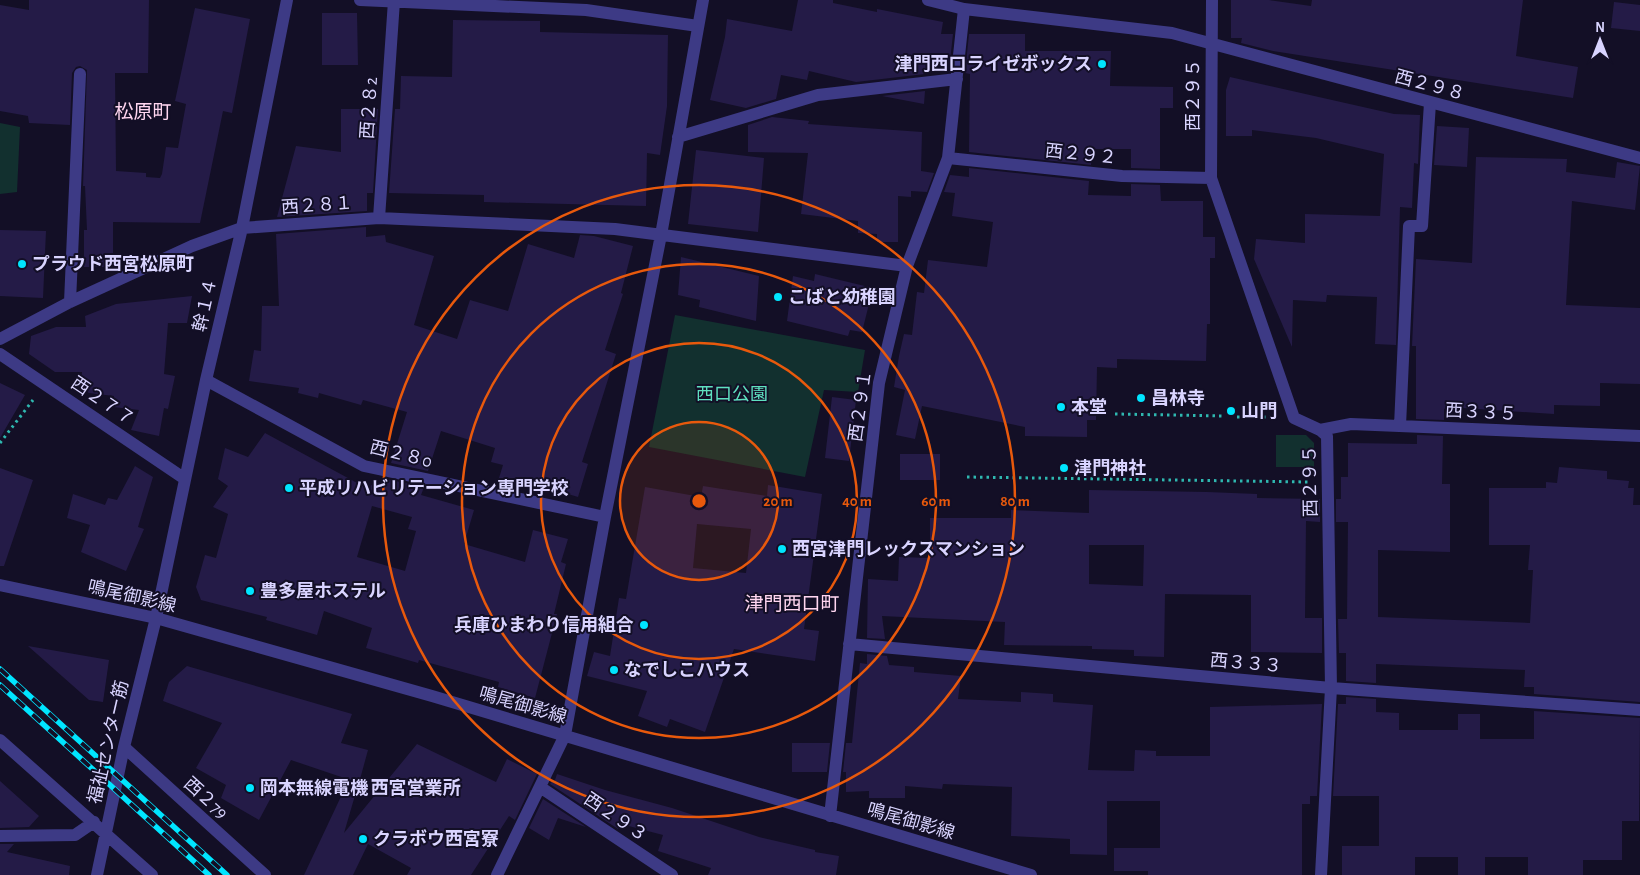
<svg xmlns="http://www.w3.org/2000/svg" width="1640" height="875" font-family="'Alegreya Sans','Noto Sans JP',sans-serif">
<rect width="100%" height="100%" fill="#130f26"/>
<!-- green -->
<path fill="#12302f" d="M 0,123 L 20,127 L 17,192 L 0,194 Z
M 675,315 L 865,350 L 858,392 L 824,390 L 805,477 L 649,447 Z
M 1276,435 L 1306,435 L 1314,443 L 1314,467 L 1276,467 Z"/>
<!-- building -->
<path fill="#241b47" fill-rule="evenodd" d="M 29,0 L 149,0 L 148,73 L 115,73 L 116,171 L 146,173 L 146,177 L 160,178 L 162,174 L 166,147 L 178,148 L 186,104 L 175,101 L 195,8 L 250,19 L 232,113 L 223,111 L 200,223 L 113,222 L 113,267 L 84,267 L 84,230 L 87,230 L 85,186 L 83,186 L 87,70 L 80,66 L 76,67 L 72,73 L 70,125 L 29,123 L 28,116 L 0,111 L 0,5 L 29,10 Z
M 798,0 L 833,0 L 833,3 L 877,12 L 877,9 L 943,22 L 941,34 L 953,34 L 949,70 L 926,65 L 925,74 L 856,82 L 809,71 L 807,80 L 781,75 L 776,99 L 746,108 L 710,100 L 725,37 L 727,19 L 792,31 Z
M 1231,0 L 1269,0 L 1311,6 L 1312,0 L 1523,0 L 1516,56 L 1578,67 L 1573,98 L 1273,51 L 1241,43 L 1242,38 L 1231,38 Z
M 1614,2 L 1640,5 L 1640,31 L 1611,28 Z
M 322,13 L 357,13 L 358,65 L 322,65 Z
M 453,20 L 540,21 L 540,32 L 668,35 L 667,106 L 660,155 L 647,153 L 646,206 L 484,202 L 484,195 L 389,193 L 395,109 L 400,109 L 401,76 L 452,77 Z
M 969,34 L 1025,34 L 1025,51 L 1111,51 L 1110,86 L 1173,87 L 1173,108 L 1160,108 L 1160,169 L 1131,168 L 1131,149 L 1092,149 L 1091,165 L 969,152 L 970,74 L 965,73 Z
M 1230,77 L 1394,114 L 1420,115 L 1418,164 L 1414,163 L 1412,208 L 1400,207 L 1396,345 L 1375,344 L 1377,297 L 1327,295 L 1326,302 L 1293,300 L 1292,347 L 1254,259 L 1256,239 L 1305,243 L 1305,214 L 1380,216 L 1384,154 L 1316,138 L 1252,130 L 1252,136 L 1226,136 L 1226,90 Z
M 925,91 L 924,104 L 882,96 Z
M 341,109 L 378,109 L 373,193 L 367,193 L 367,211 L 277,217 L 296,146 L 341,152 Z
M 772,117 L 809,121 L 808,124 L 922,132 L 921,171 L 934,173 L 927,192 L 911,191 L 911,197 L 898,196 L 898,242 L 877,242 L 877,234 L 858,233 L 858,221 L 801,214 L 808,153 L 748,152 L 748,125 Z
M 1437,126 L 1469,128 L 1467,167 L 1434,165 Z
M 696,150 L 764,158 L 758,232 L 688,224 Z
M 1476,157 L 1567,159 L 1566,172 L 1615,178 L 1617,162 L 1640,166 L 1635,210 L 1572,201 L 1566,305 L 1640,308 L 1640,384 L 1600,383 L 1600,406 L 1554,405 L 1554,414 L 1448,407 L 1444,409 L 1444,420 L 1416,419 L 1416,346 L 1412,346 L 1416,259 L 1472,263 Z
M 969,168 L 1089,181 L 1088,195 L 1131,196 L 1131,184 L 1160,185 L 1161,201 L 1203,201 L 1203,237 L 1215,237 L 1215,258 L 1210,258 L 1210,324 L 1207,324 L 1206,361 L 1117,359 L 1117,368 L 1097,367 L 1096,420 L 1087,420 L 1087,437 L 1025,436 L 1025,427 L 922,406 L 915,439 L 896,435 L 905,390 L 894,387 L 899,356 L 904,334 L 912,335 L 917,292 L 924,293 L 928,260 L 987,267 L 993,222 L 952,216 L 955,193 L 944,192 L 950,175 L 969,177 Z
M 366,227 L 366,237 L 385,235 L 386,242 L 434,256 L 414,325 L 457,339 L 470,300 L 508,311 L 528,244 L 574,258 L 580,235 L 594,236 L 633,246 L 621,293 L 623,294 L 605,350 L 616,354 L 582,462 L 588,464 L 578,497 L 522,480 L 520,485 L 499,478 L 503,465 L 491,462 L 495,448 L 441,431 L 428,471 L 391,463 L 407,412 L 363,400 L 361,405 L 319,393 L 318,398 L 298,393 L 299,388 L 249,381 L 254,350 L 261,351 L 262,306 L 279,306 L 276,234 Z
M 0,230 L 46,231 L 43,298 L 0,296 Z
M 681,257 L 759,276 L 756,321 L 699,307 L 700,300 L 678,295 Z
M 815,274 L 873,288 L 862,332 L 850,330 L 848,336 L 787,321 L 793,276 L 814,281 Z
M 192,296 L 187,323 L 168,323 L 164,374 L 175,376 L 168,409 L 164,408 L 159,436 L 131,430 L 139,410 L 113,407 L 114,396 L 89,393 L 81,388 L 82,372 L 55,372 L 29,354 L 31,336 L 56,327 L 86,327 L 85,316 L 116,304 Z
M 0,383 L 25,395 L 0,438 Z
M 832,397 L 856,400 L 849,461 L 825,458 Z
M 265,433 L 370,490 L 371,485 L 383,488 L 386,479 L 424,487 L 421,495 L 474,510 L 464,544 L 525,562 L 533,530 L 568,539 L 561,562 L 566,564 L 554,614 L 557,614 L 535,698 L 498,687 L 499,682 L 419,660 L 418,663 L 366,648 L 372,628 L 324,611 L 317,635 L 266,620 L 267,617 L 201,600 L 196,587 L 205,555 L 216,558 L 228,514 L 213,507 L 228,486 L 218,479 L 225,448 L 248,457 ZM 372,506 L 412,517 L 408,529 L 416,531 L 405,571 L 357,557 Z
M 1417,435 L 1443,436 L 1442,484 L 1450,484 L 1450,552 L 1378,550 L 1378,617 L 1530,623 L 1533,570 L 1528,570 L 1530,545 L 1489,545 L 1489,488 L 1546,488 L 1546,482 L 1557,483 L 1559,467 L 1607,471 L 1607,479 L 1629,481 L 1628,488 L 1634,488 L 1633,505 L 1640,505 L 1640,702 L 1534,694 L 1534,687 L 1524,687 L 1525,670 L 1376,664 L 1376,683 L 1346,681 L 1346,653 L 1339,653 L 1338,619 L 1347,619 L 1348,522 L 1336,522 L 1336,499 L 1341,499 L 1341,477 L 1348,477 L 1348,443 L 1417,444 Z
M 900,454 L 940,454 L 940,480 L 900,480 Z
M 135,466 L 153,477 L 138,527 L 144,529 L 126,571 L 81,552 L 90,525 L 67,518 L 73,494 L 105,505 L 108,498 L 117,500 Z
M 0,468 L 33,480 L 4,566 L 0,566 Z
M 768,485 L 822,494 L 804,629 L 819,631 L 815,661 L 734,649 L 705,732 L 670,719 L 667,727 L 638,716 L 647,691 L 587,676 L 594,652 L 610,656 L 619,598 L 626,599 L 645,487 L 701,497 L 703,486 L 767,496 ZM 697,524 L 751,529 L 746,573 L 693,568 Z
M 1089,490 L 1207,492 L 1257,494 L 1257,498 L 1320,499 L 1320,522 L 1306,521 L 1305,618 L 1322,618 L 1322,653 L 1251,652 L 1251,595 L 1165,594 L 1164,657 L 1134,656 L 1134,650 L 1092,649 L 1092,646 L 1004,645 L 1005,622 L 882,616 L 885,639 L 867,638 L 868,579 L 898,581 L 899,557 L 930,558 L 930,518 L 1011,518 L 1011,510 L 1089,513 ZM 1089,545 L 1144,545 L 1143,586 L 1089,584 Z
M 28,646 L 109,660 L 103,702 L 89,700 Z
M 867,654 L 887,656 L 889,665 L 914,667 L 914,672 L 961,676 L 958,699 L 1021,702 L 1021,692 L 1053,694 L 1053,702 L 1093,705 L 1088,770 L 1134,771 L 1135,750 L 1156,751 L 1156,756 L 1210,756 L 1210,707 L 1322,704 L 1317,796 L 1310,796 L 1310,804 L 1302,804 L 1302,875 L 1148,875 L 1148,871 L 1114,871 L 1114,848 L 1160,848 L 1160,801 L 1107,801 L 1107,855 L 1070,854 L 1070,839 L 1011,836 L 1012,787 L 943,784 L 942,789 L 905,786 L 905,798 L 869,798 L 869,791 L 846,792 L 846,772 L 843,772 L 846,743 L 852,743 L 860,663 L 867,664 Z
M 187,666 L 352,714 L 341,743 L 368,750 L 359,783 L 291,760 L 259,820 L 221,798 L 226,785 L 196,768 L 222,723 L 163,701 L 169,682 Z
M 1346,697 L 1376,699 L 1376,712 L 1399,713 L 1399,730 L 1458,730 L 1458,714 L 1480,714 L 1480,739 L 1534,739 L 1534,711 L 1640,718 L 1639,821 L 1622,821 L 1622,860 L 1583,860 L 1583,875 L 1528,875 L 1528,857 L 1485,857 L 1485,875 L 1458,875 L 1458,857 L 1415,857 L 1415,875 L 1342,875 L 1342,846 L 1379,846 L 1379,796 L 1333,796 L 1338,704 L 1346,704 Z
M 792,743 L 830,743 L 827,772 L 792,772 Z
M 417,744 L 496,782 L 507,759 L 537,774 L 515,820 L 509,816 L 471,875 L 407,875 L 411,868 L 368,844 L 353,875 L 304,875 L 345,788 L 356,792 L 344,833 Z
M 557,774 L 605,790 L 672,808 L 759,837 L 815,850 L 815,852 L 839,856 L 836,875 L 708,875 L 711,868 L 658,851 L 663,835 L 621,824 L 618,829 L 550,784 L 552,781 L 554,783 Z
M 0,781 L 39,816 L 29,827 L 0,828 Z
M 543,799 L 586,827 L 558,818 L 549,840 L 529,828 Z
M 0,844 L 14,844 L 7,852 L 70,866 L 69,875 L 0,875 Z"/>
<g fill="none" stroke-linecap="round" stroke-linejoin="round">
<!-- path -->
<path stroke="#2fb8b0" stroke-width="3" stroke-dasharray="2.5 4" stroke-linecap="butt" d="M 1115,414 L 1225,416
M 1237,417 L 1273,417
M 0,443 L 33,400
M 967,477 L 1309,482"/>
<!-- minor -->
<path stroke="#3d3a85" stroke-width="12" d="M 360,0 L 586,10 L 698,26
M 928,0 L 964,9 L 1172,33 L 1640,158
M 1212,0 L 1211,178 L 1294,418 L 1320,430 L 1327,436 L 1331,688 L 1321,875
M 678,137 L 818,95 L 957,79
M 948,158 L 1122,176 L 1211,178
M 379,218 L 394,1
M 70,302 L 80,74
M 0,339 L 70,302 L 192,246 L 242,228 L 379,218 L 615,229 L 907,266
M 0,354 L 185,479
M 206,380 L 364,466 L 605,517
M 1400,426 L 1409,226 L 1422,226 L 1430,103
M 1320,430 L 1351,424 L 1640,436
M 0,585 L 156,618 L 432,696 L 1031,875
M 849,644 L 1331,688 L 1640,710
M 0,740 L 152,875
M 124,747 L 265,875
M 540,787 L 672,875
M 830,816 L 879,383 L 907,266 L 948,158 L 964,9
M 0,836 L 75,835 L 94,822
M 97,875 L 124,747 L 156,618 L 206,380 L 242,228 L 287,0
M 497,875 L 565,735 L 605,517 L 661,235 L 703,0"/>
<!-- rail casing -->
<g stroke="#00e5ff" stroke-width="5.5">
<path id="rail" d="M 0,669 L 227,875
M 0,685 L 209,875"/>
</g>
<!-- rail -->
<use href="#rail" stroke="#130f26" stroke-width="4" stroke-dasharray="11" stroke-linecap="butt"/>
</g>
<!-- distance rings -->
<circle cx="699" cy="501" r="79" fill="#e8590c" fill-opacity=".12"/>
<g fill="none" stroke="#e8590c" stroke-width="2.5">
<circle cx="699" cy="501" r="79"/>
<circle cx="699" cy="501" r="158"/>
<circle cx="699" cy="501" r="237"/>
<circle cx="699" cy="501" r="316"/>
</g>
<!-- markers -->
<g fill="#00e5ff" stroke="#130f26" stroke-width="2">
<circle cx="1102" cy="64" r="5"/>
<circle cx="22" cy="264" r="5"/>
<circle cx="778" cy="297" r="5"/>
<circle cx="1141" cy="398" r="5"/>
<circle cx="1061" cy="407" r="5"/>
<circle cx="1231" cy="411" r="5"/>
<circle cx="1064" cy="468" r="5"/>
<circle cx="289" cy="488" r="5"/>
<circle cx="782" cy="549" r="5"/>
<circle cx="250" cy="591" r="5"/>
<circle cx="644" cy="625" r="5"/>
<circle cx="614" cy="670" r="5"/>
<circle cx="250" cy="788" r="5"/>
<circle cx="363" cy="839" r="5"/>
</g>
<g text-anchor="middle" stroke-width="4" stroke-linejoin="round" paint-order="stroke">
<!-- poi labels -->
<g font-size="18" font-weight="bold" fill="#d9d4ff" stroke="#130f26" text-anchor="start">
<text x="1092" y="70" text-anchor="end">津門西口ライゼボックス</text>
<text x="32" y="270">プラウド西宮松原町</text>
<text x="788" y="303">こばと幼稚園</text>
<text x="1151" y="404">昌林寺</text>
<text x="1071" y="413">本堂</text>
<text x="1241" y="417">山門</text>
<text x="1074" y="474">津門神社</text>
<text x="299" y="494">平成リハビリテーション専門学校</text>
<text x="792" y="555">西宮津門レックスマンション</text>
<text x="260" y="597">豊多屋ホステル</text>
<text x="634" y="631" text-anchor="end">兵庫ひまわり信用組合</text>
<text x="624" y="676">なでしこハウス</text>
<text x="260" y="794">岡本無線電機 西宮営業所</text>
<text x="373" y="845">クラボウ西宮寮</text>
</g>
<!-- street labels -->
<g font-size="18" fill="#d9d4ff" stroke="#130f26">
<text transform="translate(1430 85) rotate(15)" y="6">西２９８</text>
<text transform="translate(1193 95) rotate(-90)" y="6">西２９５</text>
<text transform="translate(369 108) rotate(-86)" y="6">西２８2</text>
<text transform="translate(1081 154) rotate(6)" y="6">西２９２</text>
<text transform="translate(317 205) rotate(-4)" y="6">西２８１</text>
<text transform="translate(205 305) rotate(-77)" y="6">幹１４</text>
<text transform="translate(103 401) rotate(34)" y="6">西２７７</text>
<text transform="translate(860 406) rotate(-82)" y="6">西２９１</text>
<text transform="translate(1481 412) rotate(3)" y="6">西３３５</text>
<text transform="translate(401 454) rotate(14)" y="6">西２８0</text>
<text transform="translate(1310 481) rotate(-91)" y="6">西２９５</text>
<text transform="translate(132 596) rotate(13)" y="6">鳴尾御影線</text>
<text transform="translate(1246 663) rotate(5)" y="6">西３３３</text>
<text transform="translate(523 705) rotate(16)" y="6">鳴尾御影線</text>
<text transform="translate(108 742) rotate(-77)" y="6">福祉センター筋</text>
<text transform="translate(206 798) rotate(42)" y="6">西２79</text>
<text transform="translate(616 817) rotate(34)" y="6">西２９３</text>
<text transform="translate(911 821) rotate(16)" y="6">鳴尾御影線</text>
</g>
<!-- park labels -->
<g font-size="18" fill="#5fe0c0" stroke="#130f26">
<text x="732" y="400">西口公園</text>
</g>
<!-- neighbourhood labels -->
<g font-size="19" fill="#ffd6f0" stroke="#130f26">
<text x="143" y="118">松原町</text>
<text x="792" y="610">津門西口町</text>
</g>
</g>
<circle cx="699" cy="501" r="8" fill="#e8590c" stroke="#130f26" stroke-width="2.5"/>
<g font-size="15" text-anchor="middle" font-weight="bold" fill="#e8590c" stroke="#130f26" stroke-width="4" stroke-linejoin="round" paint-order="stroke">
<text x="778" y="506">20 m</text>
<text x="857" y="506">40 m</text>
<text x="936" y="506">60 m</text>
<text x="1015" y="506">80 m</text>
</g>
<!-- north arrow -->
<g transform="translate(1600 40)" stroke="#130f26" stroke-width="4" paint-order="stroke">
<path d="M0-4L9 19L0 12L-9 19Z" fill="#d9d4ff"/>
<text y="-8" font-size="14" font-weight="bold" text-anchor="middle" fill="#d9d4ff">N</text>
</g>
</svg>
